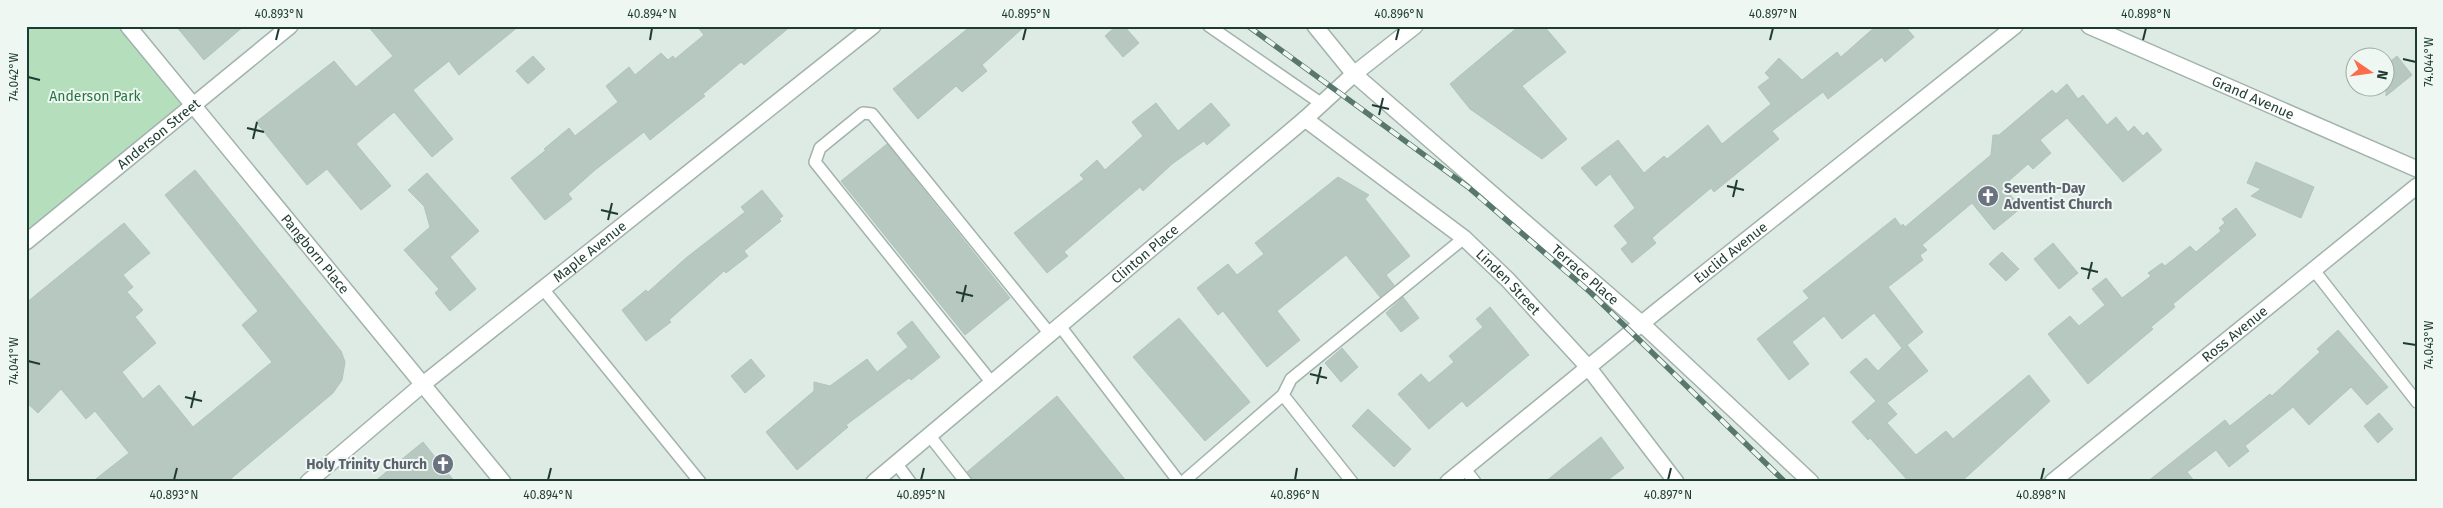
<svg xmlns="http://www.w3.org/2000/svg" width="2443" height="508" font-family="'Fira Sans',sans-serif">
<rect width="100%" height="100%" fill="#deebe4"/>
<!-- green -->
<path fill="#b5debd" d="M 26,26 L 128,26 L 193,106 L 26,242 Z"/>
<!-- building -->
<path fill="#b6c8c0" stroke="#b0c5bb" d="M 176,26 L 244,26 L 204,60 Z
M 368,26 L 519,26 L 459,75 L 449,61 L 413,90 L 453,139 L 432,157 L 394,112 L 356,144 L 391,186 L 361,210 L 327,169 L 307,185 L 256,122 L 334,61 L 356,87 L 393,56 Z
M 697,26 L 791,26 L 744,65 L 741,62 L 703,94 L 705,96 L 650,140 L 644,132 L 595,170 L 568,194 L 572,199 L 545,220 L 511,178 L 546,150 L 544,149 L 569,128 L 575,136 L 618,102 L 606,86 L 629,67 L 635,75 L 661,53 L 668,60 L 673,56 L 675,59 L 704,35 Z
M 971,26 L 1025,26 L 982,65 L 987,71 L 962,92 L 956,86 L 918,119 L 893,89 Z
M 1116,26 L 1124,26 L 1139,43 L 1123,57 L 1105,36 Z
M 1519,26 L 1544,26 L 1566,52 L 1522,86 L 1567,139 L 1542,159 L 1470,109 L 1450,84 Z
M 1876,26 L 1905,26 L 1914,37 L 1885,62 L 1882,57 L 1828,99 L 1823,92 L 1772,131 L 1779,139 L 1714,192 L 1711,188 L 1661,230 L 1652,238 L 1656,243 L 1632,263 L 1621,249 L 1628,243 L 1614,226 L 1635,208 L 1610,174 L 1596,186 L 1581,168 L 1618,140 L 1644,173 L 1664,156 L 1667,159 L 1708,125 L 1722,144 L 1771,104 L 1758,87 L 1770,78 L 1765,73 L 1779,58 L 1802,80 L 1837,52 L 1841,57 Z
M 533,56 L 545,69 L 528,84 L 516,71 Z
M 2397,56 L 2412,75 L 2386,96 L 2386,65 Z
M 2067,84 L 2078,99 L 2083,95 L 2107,125 L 2116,117 L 2128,132 L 2134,126 L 2143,136 L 2147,132 L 2162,150 L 2123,182 L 2067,118 L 2040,140 L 2051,153 L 2033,169 L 2028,164 L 2003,186 L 2021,208 L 1994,230 L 1972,203 L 1922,245 L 1927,250 L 1920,255 L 1923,260 L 1888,287 L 1923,332 L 1907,345 L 1928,371 L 1887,403 L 1897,414 L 1887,423 L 1916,455 L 1946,431 L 1953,439 L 2029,375 L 2050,401 L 1961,482 L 1909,482 L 1870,438 L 1868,440 L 1852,422 L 1876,401 L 1850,372 L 1866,358 L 1878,371 L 1902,348 L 1874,313 L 1842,339 L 1824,316 L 1792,342 L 1809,364 L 1789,380 L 1757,339 L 1809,298 L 1803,291 L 1895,218 L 1901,226 L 1903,224 L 1905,227 L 1991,155 L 1993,135 L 1999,135 L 2052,90 L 2056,94 Z
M 1156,103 L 1178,131 L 1211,103 L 1230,125 L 1207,145 L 1204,141 L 1172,164 L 1143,191 L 1140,187 L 1064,252 L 1068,256 L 1047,273 L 1014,233 L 1084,179 L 1080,175 L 1097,160 L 1105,170 L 1143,136 L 1132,122 Z
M 887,144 L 1010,298 L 965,335 L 841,181 Z
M 2256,162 L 2314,187 L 2301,218 L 2251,196 L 2261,189 L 2247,183 Z
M 195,170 L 341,351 L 345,362 L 342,380 L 333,393 L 227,482 L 92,482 L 129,453 L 95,411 L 86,419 L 61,389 L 38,413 L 26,402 L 26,303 L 124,223 L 150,253 L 123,275 L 133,287 L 127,292 L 143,310 L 135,317 L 156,343 L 122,372 L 143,399 L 159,385 L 193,427 L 272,362 L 242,325 L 258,311 L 165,195 Z
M 427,173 L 479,231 L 450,257 L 476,289 L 450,311 L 435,293 L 439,289 L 404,250 L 430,227 L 424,206 L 408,190 Z
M 1338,177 L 1369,195 L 1365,199 L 1410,256 L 1386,275 L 1394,285 L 1380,297 L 1346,255 L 1277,311 L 1300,340 L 1267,367 L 1223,311 L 1218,315 L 1197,288 L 1228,264 L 1237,275 L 1264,254 L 1255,243 Z
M 762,190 L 783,216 L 779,219 L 781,221 L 744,251 L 748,256 L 726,273 L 724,271 L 669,320 L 671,322 L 646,341 L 622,310 L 646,290 L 648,292 L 686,258 L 745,212 L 741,207 Z
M 2236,208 L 2256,235 L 2173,304 L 2175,307 L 2151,327 L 2153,329 L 2088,384 L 2048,334 L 2070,316 L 2079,326 L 2105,305 L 2092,289 L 2106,278 L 2122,298 L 2151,276 L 2148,273 L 2162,263 L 2165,266 L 2190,246 L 2196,252 L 2221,231 L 2219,228 L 2225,223 L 2222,219 Z
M 2053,243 L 2078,273 L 2059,289 L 2034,259 Z
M 2002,252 L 2019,269 L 2006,281 L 1989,264 Z
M 1403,297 L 1419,318 L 1401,332 L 1386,313 Z
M 1490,307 L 1529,355 L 1467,407 L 1462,401 L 1429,429 L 1398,394 L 1421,374 L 1429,383 L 1454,362 L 1449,356 L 1483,327 L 1476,319 Z
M 1179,318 L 1250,402 L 1205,441 L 1133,357 Z
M 912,321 L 940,357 L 911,380 L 909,378 L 846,425 L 848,427 L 797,470 L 766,432 L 814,391 L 814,382 L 830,386 L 867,359 L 877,372 L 908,347 L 897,333 Z
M 2338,330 L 2388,387 L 2367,405 L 2351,387 L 2309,425 L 2293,407 L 2245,446 L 2249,451 L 2229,467 L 2216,450 L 2187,472 L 2195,482 L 2147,482 L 2225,420 L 2230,426 L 2270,394 L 2272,396 L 2320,352 L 2317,349 Z
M 1342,348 L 1358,367 L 1341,382 L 1325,363 Z
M 751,359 L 765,376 L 745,393 L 731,376 Z
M 1057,396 L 1127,482 L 973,482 L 967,472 Z
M 1368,409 L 1411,449 L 1394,467 L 1352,426 Z
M 2379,413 L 2393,429 L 2378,443 L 2364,426 Z
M 1601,437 L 1624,468 L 1605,482 L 1545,482 Z
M 423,442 L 455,482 L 374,482 Z"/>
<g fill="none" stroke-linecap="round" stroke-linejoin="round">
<!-- lane casing -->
<g stroke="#a1b3ab" stroke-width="14">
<path id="lane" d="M 1209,26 L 1322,104
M 2313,269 L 2417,402
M 543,289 L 700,482
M 1060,326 L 1179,482
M 992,383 L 815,162 L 820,148 L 863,113 L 872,114 L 1050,334
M 1283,395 L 1291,379 L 1464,238
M 929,435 L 966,482
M 896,463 L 910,482
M 1464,468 L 1475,482
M 1183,482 L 1283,395 L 1352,482"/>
</g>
<!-- street casing -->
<g stroke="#a1b3ab" stroke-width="18">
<g id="street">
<path id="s1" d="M 128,26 L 503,482"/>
<path id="s2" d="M 1315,26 L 1354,74 L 1641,323 L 1811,482"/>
<path id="s3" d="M 2089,26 L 2417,169"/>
<path id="s4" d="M 1305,119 L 1464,238 L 1508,280 L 1588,367 L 1676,482"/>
<path id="s5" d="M 26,242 L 290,26"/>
<path id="s6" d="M 308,482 L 422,385 L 873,26"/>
<path id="s7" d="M 874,482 L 1305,119 L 1354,74 L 1415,26"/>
<path id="s8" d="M 1448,482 L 1657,311 L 2015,26"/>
<path id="s9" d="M 2052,482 L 2417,186"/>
</g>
</g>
<!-- lane -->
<use href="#lane" stroke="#fff" stroke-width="11"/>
<!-- street -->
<use href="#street" stroke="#fff" stroke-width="15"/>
<!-- rail casing -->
<g stroke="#58776d" stroke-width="5.5">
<path id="rail" d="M 1248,26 L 1468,187 L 1590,292 L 1785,482"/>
</g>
<!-- rail -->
<use href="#rail" stroke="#eef7f2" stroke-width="4" stroke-dasharray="11" stroke-linecap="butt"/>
</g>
<!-- ticks -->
<path fill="none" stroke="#1e3b32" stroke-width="2" d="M 276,40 L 279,28M 650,40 L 652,28M 1023,40 L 1026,28M 1396,40 L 1399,28M 1770,40 L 1773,28M 2143,40 L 2146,28M 2403,59 L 2416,62M 28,77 L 40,80M 1372,105 L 1389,109M 1379,115 L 1383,98M 247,128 L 264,132M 253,139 L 257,122M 1727,186 L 1744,190M 1733,197 L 1737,180M 601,210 L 618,214M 608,220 L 612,203M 2081,268 L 2098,272M 2088,279 L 2092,262M 956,292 L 973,296M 962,302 L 966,285M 2403,343 L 2416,345M 28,361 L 40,364M 1310,374 L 1327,378M 1317,384 L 1321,367M 185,397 L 202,401M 191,408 L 195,391M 174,480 L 177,468M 548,480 L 551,468M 921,480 L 924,468M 1295,480 L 1297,468M 1668,480 L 1671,468M 2041,480 L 2044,468"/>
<!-- icons -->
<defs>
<g id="church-disc" transform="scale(1.125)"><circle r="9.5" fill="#6b7280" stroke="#eef7f2"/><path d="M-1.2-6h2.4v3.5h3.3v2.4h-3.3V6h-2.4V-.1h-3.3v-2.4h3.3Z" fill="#fff"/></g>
</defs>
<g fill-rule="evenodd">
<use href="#church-disc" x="1988" y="196"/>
<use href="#church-disc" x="443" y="464"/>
</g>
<g text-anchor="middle" stroke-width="4" stroke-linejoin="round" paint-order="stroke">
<!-- park labels -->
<g font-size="14" fill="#267540" stroke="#eef7f2">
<text x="95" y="101">Anderson Park</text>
</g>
<!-- street labels -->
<g font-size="14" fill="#1e3b32" stroke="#eef7f2">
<text dy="5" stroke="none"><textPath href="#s3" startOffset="179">Grand Avenue</textPath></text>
<text dy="5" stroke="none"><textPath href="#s5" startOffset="171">Anderson Street</textPath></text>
<text dy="5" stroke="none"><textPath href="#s6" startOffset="364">Maple Avenue</textPath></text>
<text dy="5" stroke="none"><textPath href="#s8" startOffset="364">Euclid Avenue</textPath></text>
<text dy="5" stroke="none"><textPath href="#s1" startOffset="295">Pangborn Place</textPath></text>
<text dy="5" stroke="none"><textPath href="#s7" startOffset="354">Clinton Place</textPath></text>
<text dy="5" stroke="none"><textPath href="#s2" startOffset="368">Terrace Place</textPath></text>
<text dy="5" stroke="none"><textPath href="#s4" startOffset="261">Linden Street</textPath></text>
<text dy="5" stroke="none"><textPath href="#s9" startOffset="235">Ross Avenue</textPath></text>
</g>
<!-- worship labels -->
<g font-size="14" font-weight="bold" fill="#5b616d" stroke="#eef7f2" text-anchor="start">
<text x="2004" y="193">Seventh-Day<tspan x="2004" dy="16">Adventist Church</tspan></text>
<text x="427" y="469" text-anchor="end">Holy Trinity Church</text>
</g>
</g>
<!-- border -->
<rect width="2443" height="508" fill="none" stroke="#eef7f2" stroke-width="55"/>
<!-- north arrow -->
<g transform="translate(2370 72) rotate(103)"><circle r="24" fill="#eef7f2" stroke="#9baca5"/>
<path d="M0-4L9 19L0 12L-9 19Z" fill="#fc6c4b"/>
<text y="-8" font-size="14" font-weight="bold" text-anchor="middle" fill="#1e3b32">N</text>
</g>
<rect x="28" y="28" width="2388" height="452" fill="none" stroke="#1e3b32" stroke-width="2"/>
<g font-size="12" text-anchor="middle" fill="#1e3b32">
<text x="279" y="18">40.893°N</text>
<text x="652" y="18">40.894°N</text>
<text x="1026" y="18">40.895°N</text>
<text x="1399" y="18">40.896°N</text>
<text x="1773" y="18">40.897°N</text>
<text x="2146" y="18">40.898°N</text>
<text transform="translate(2429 62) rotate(-90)" y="4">74.044°W</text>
<text transform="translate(14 77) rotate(-90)" y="4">74.042°W</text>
<text transform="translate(2429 345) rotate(-90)" y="4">74.043°W</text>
<text transform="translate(14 361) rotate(-90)" y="4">74.041°W</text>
<text x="174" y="499">40.893°N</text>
<text x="548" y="499">40.894°N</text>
<text x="921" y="499">40.895°N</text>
<text x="1295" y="499">40.896°N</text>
<text x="1668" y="499">40.897°N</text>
<text x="2041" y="499">40.898°N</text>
</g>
</svg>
